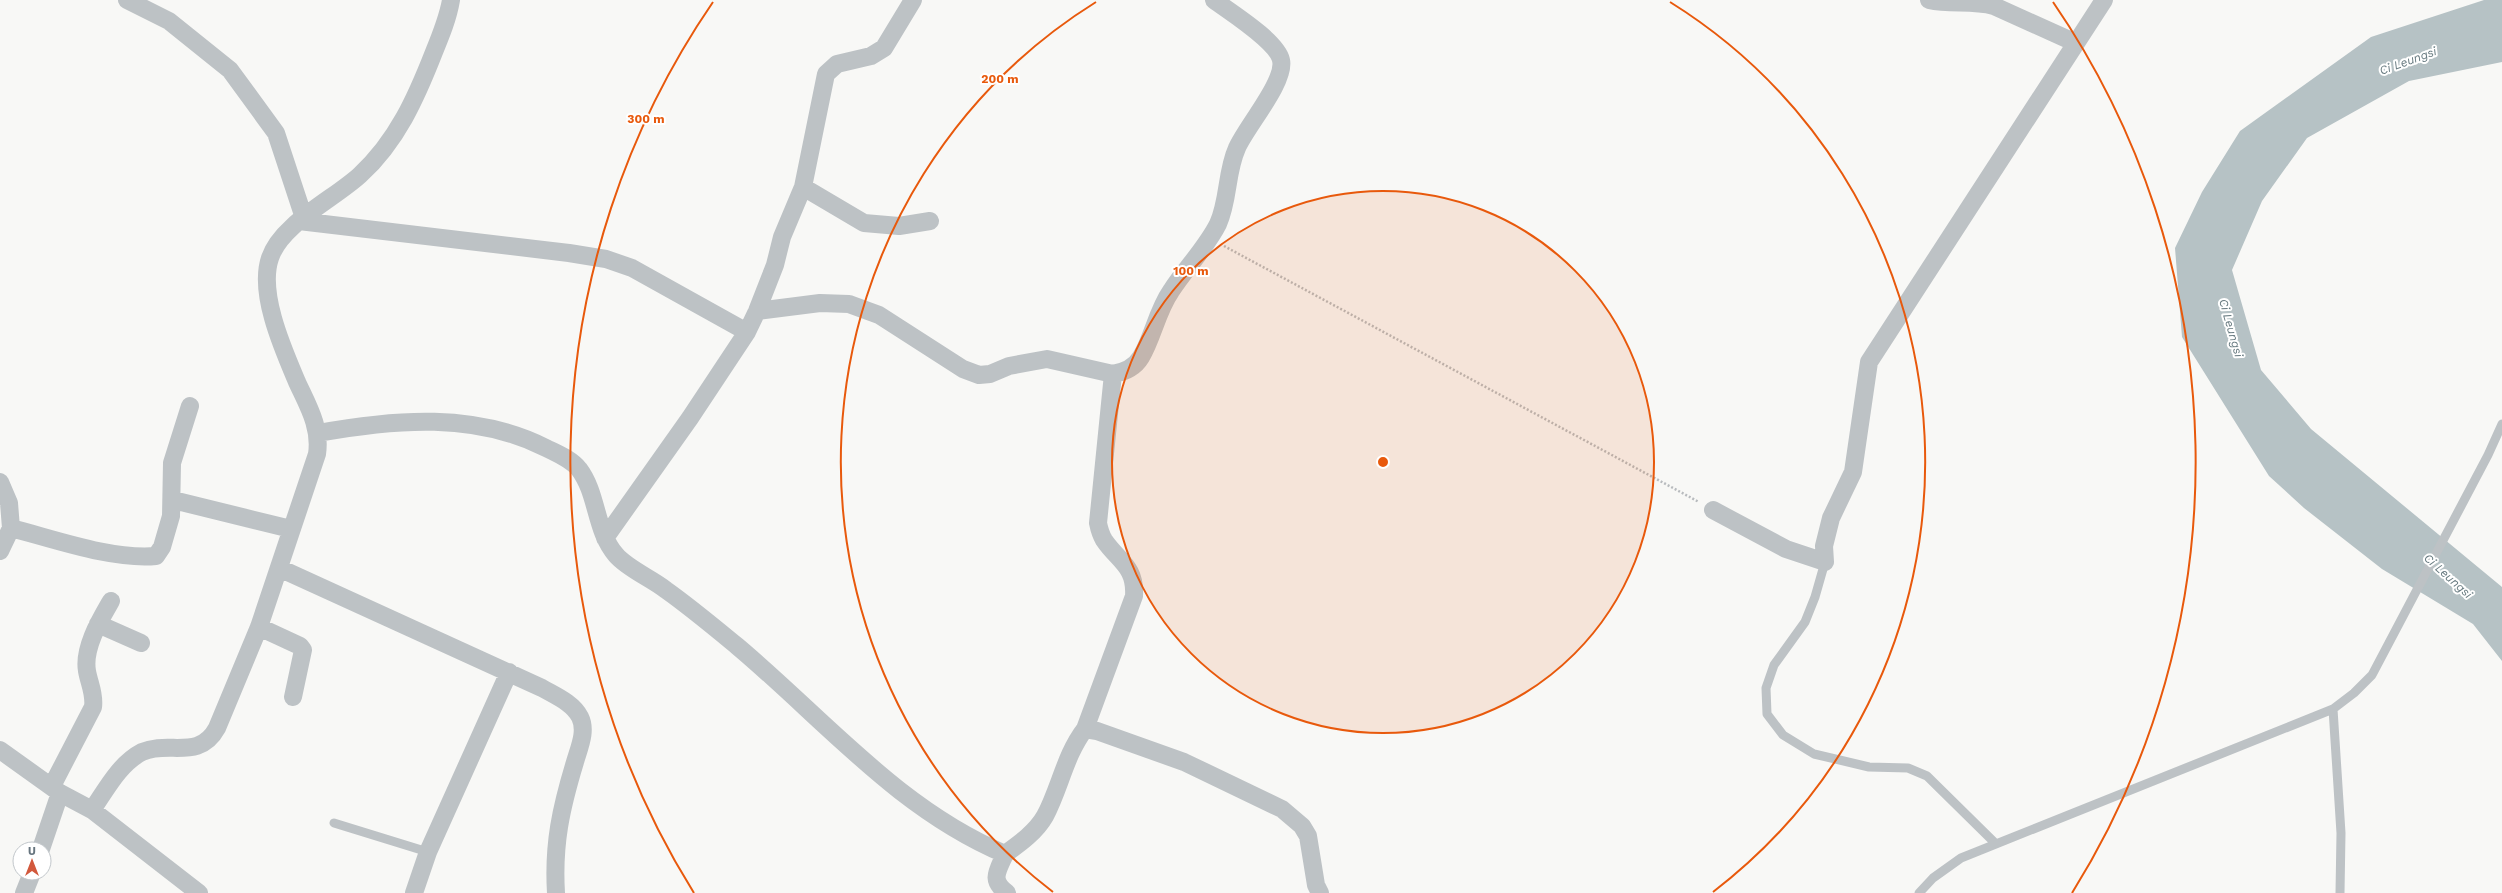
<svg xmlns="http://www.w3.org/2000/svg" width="2502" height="893" font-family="'Work Sans',sans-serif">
<rect width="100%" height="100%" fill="#f8f8f6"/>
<!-- water -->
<path fill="#b6c2c5" d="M 2484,0 L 2502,0 L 2502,62 L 2409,81 L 2307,138 L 2262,201 L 2232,270 L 2261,370 L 2311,429 L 2502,587 L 2502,661 L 2473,624 L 2382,569 L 2304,508 L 2269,476 L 2182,337 L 2175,248 L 2202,192 L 2240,131 L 2371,37 Z"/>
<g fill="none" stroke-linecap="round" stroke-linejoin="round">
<!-- path -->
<path stroke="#b8bbbe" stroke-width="2.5" stroke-dasharray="2 2" stroke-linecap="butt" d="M 1224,246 L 1699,502"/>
<!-- lane -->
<path stroke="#bdc2c5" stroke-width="9" d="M 1825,562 L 1815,597 L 1805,622 L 1774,665 L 1766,688 L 1767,714 L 1783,735 L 1814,754 L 1869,767 L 1908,768 L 1927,776 L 1995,843
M 2333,709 L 2341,833 L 2340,893
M 334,823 L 428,852
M 1919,893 L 1933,878 L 1961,858 L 2333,709 L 2354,693 L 2372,675 L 2488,455 L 2502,424"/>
<!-- street -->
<path stroke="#bdc2c5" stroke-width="18" d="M 127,0 L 169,21 L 230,70 L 276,133 L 304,218
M 1929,0 C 1951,5 1971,0 1994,6 L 2076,43
M 803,187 L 864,223 L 899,226 L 930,221
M 299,221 L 569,253 L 606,259 L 632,268 L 747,332
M 757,311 L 820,303 L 849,304 L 879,315 L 963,369 L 979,375 L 990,374 L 1009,366 L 1047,359 L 1113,374 C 1125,372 1135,367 1141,357 C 1153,337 1157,311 1171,291 C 1185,269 1206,248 1218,224 C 1229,200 1226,172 1237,148 C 1246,127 1286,81 1281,60 C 1277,41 1230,12 1214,0
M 318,433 C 395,419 475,412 546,448 C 558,454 571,459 579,469 C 598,494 595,531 616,555 C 628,569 651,578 666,590 C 690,607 714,627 737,646 C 824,719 898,809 1005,854 C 1019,844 1036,832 1045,816 C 1060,788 1065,755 1085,729 L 1097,731 L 1184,762 L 1282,809 L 1302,826 L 1308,836 L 1316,885 L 1320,893
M 0,482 L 9,503 L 11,528 L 0,551
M 173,500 L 291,529
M 1713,510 L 1786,549 L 1825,562 L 1824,546 L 1831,518 L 1853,472 L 1869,362 L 2104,0
M 11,528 C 54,539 112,560 156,556 L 162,547 L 171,516 L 172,463 L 190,406
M 605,538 L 690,418 L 747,332 L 757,311 L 775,265 L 782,237 L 803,187 L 826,74 L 837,64 L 871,56 L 884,48 L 913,0
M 279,568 L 542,688 C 556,696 573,703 580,717 C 587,731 579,748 575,762 C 561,808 553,844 556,893
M 98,624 L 141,643
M 259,627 L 300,646 L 303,650 L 293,697
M 1085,729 L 1134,596 C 1136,566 1118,561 1104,540 C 1101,535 1099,528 1098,523 L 1113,374
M 0,750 L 60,793 L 92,810 L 199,893
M 52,786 L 93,707 C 95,694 89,683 87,671 C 83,648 100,620 111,601
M 92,810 C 106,790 119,764 142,752 C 169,740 199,761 217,728 L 259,627 L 317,454 C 321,427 308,406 297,382 C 283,349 258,293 270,258 C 281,224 334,199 360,175 C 397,141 416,98 434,52 C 441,35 448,18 451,0
M 41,849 L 60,793
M 1005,854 C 997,872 990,880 1007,893
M 24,893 L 32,873
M 414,893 L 428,852 L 509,672"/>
</g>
<!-- distance rings -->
<circle cx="1383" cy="462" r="271" fill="#e8590c" fill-opacity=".12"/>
<g fill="none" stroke="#e8590c" stroke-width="2">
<circle cx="1383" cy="462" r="271"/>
<path d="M1053 892A542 542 0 0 1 1096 2M1670 2A542 542 0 0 1 1713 892"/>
<path d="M694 893A813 813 0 0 1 713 2M2053 2A813 813 0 0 1 2072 893"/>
</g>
<g text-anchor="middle" stroke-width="4" stroke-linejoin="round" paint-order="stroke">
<!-- water labels -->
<g font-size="12" font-style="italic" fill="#66797f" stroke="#fff">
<text transform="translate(2408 61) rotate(-20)" y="4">Ci Leungsi</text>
<text transform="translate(2231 328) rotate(74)" y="4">Ci Leungsi</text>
<text transform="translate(2448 576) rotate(42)" y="4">Ci Leungsi</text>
</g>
</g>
<circle cx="1383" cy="462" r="6" fill="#e8590c" stroke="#fff" stroke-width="2"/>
<g font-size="12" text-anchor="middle" font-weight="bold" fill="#e8590c" stroke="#fff" stroke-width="4" stroke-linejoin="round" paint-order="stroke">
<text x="1000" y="83">200 m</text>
<text x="646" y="123">300 m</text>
<text x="1191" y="275">100 m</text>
</g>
<!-- north arrow -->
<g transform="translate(32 861)"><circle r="19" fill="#ffffff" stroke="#c2c7cb"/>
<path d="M0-3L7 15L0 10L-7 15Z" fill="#d2583c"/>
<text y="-6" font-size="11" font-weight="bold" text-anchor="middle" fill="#66747e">U</text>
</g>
</svg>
